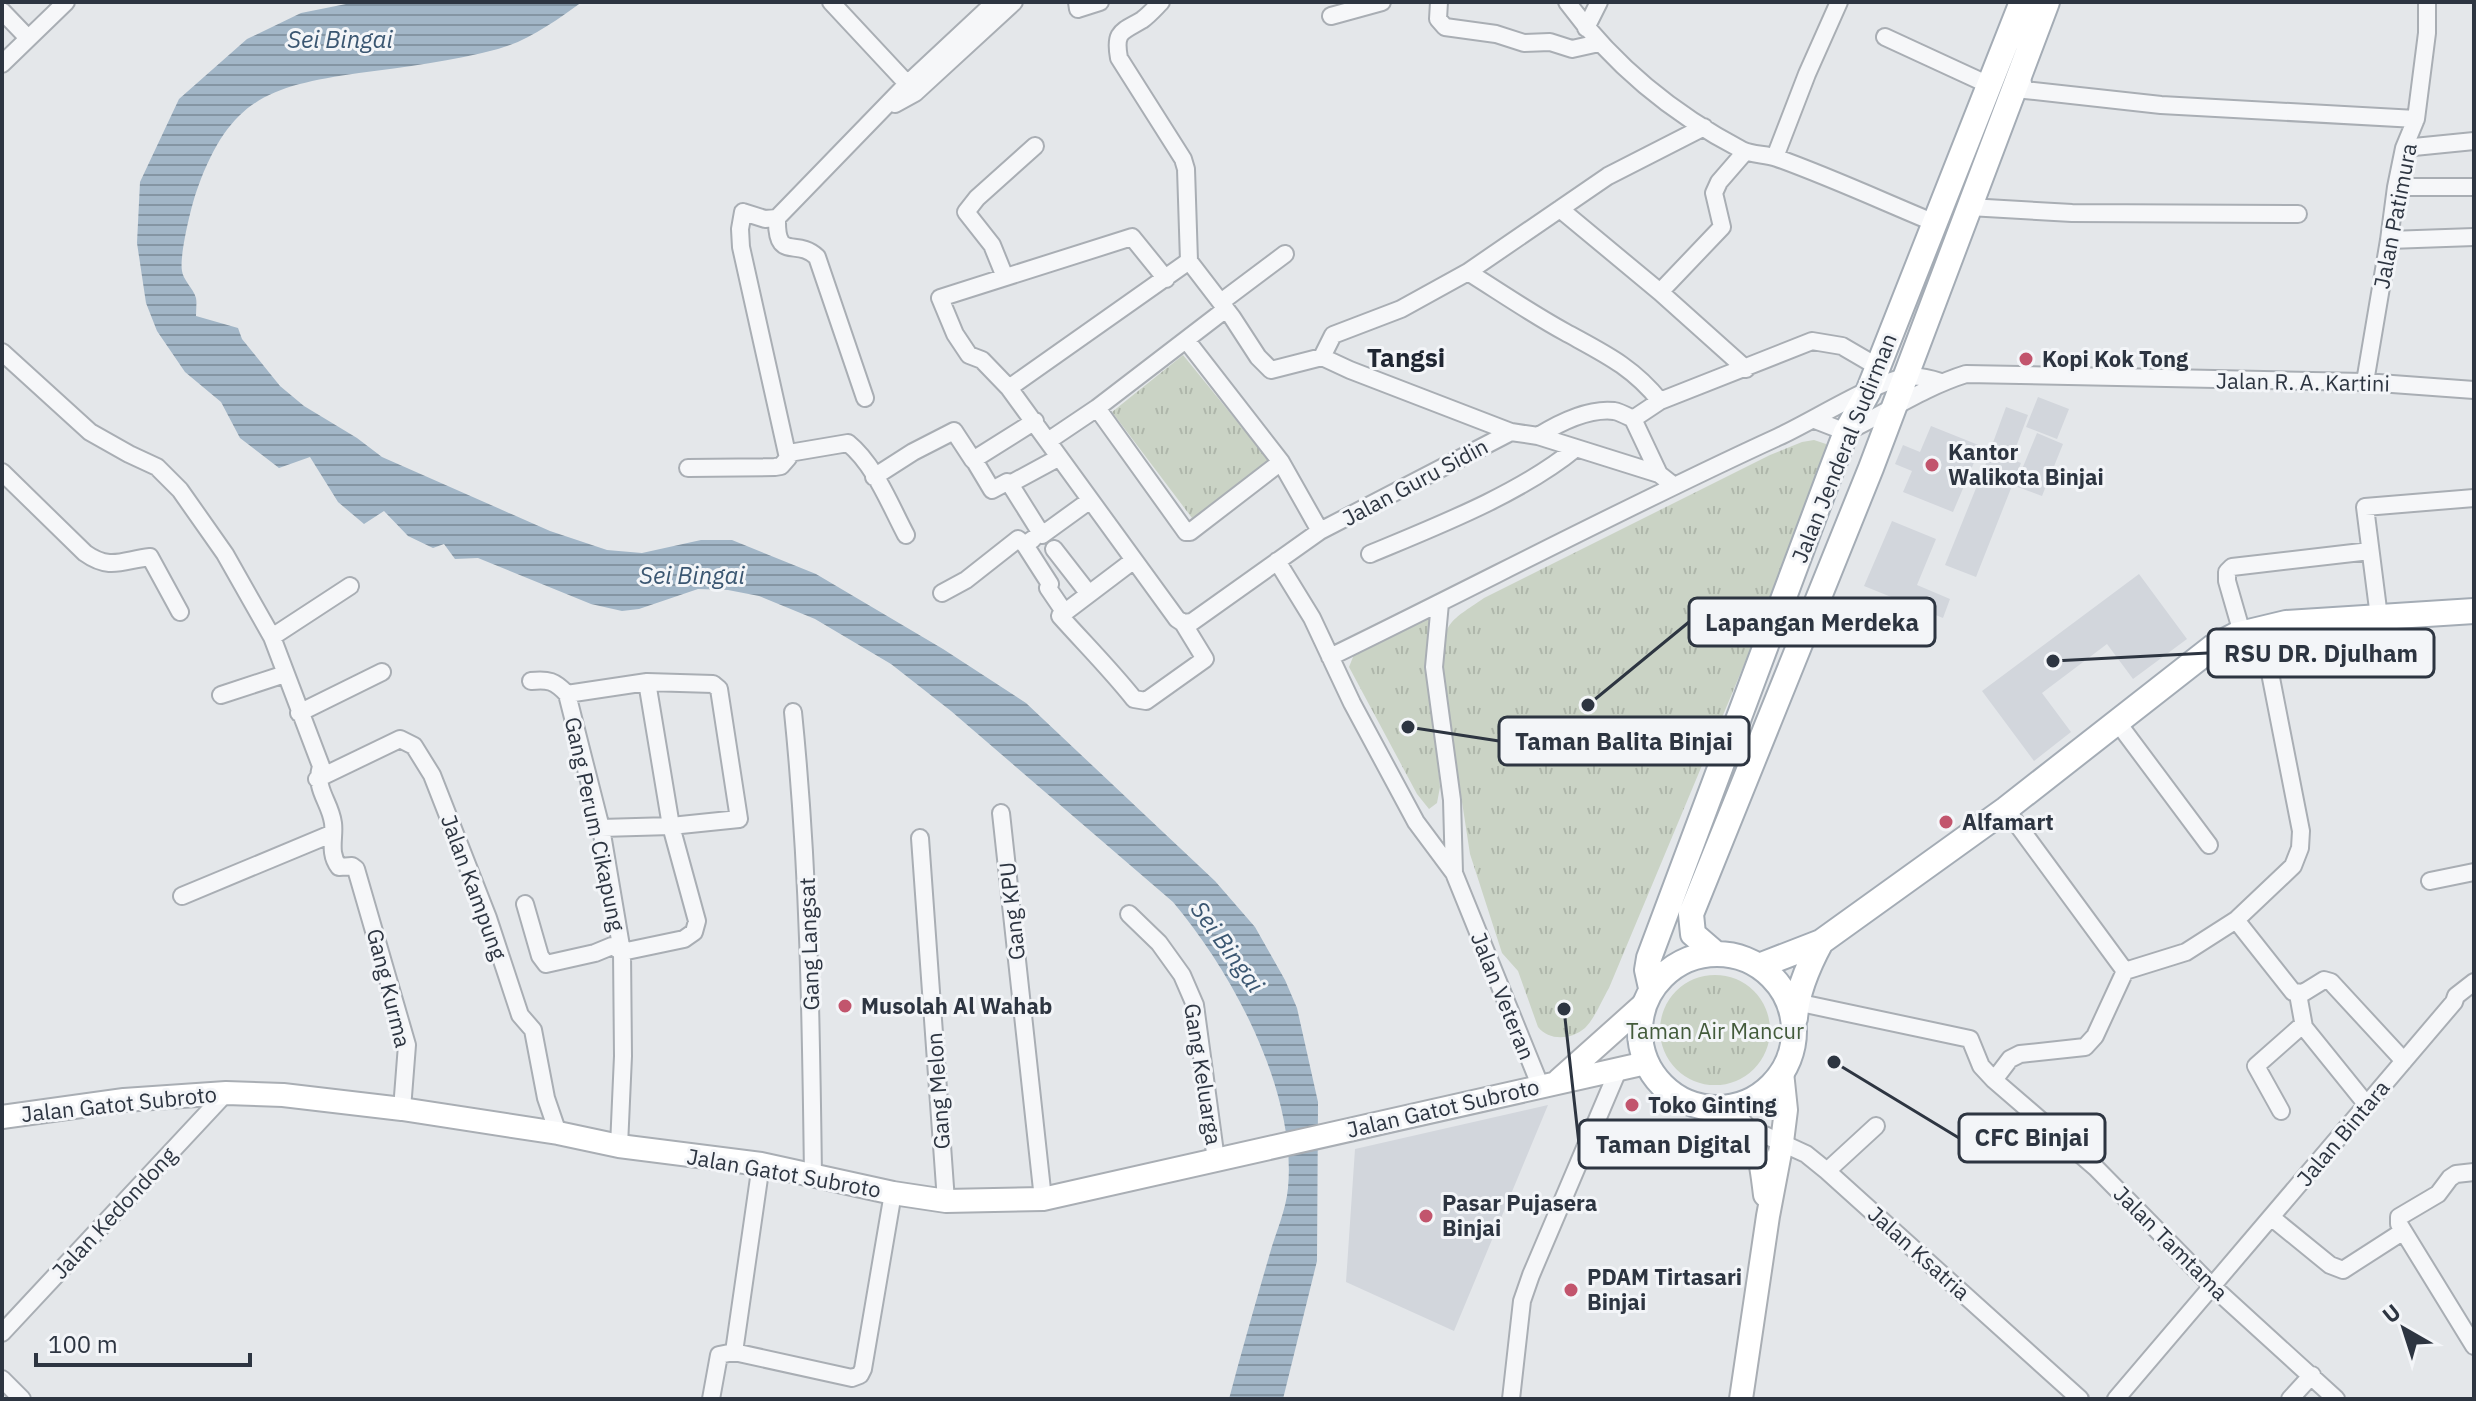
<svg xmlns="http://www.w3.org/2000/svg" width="2476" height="1401" font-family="'IBM Plex Sans',sans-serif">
<defs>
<pattern id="park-tufts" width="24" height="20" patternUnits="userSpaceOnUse" patternTransform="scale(2)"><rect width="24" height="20" fill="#cad3c5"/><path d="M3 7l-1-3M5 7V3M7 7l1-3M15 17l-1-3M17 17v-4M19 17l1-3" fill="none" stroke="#aeb6aa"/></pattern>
<pattern id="water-rules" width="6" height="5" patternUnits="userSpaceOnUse" patternTransform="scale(2)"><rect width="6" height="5" fill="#a2b6c7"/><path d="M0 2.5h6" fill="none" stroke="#8495a3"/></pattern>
</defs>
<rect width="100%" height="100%" fill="#e4e7ea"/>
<!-- built -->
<path fill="#d2d6dc" d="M 2038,397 L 2069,409 L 2057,439 L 2026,427 Z
M 2006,407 L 2028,415 L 2013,455 L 1991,448 Z
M 1931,426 L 1981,446 L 1953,512 L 1903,492 L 1912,471 L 1895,464 L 1903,445 L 1920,452 Z
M 2037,433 L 2063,444 L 2042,496 L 2015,486 Z
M 1991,451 L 2021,463 L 1976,577 L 1945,565 Z
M 1892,521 L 1936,539 L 1917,585 L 1950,599 L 1943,618 L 1864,586 Z
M 2139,574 L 2187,639 L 2133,679 L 2107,644 L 2042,693 L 2071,732 L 2034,761 L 1982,691 Z
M 1548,1105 L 1454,1331 L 1346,1282 L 1355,1149 Z"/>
<!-- park -->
<path fill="url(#park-tufts)" d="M 1183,355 L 1271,463 L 1195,522 L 1112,412 Z
M 1814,440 L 1826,444 L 1830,459 L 1609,988 C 1602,1000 1595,1018 1585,1028 C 1571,1040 1549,1041 1538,1027 L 1518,971 L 1502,953 L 1470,854 L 1441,665 C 1444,621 1449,622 1484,598 L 1770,455 L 1802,442 Z
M 1427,615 L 1437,616 L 1427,647 L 1440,787 L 1437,803 L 1429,809 L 1417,794 L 1349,667 L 1355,652 Z
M1660 1030a55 55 0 1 1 110 0a55 55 0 1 1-110 0Z"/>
<!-- water -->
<path fill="url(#water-rules)" d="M 356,2 L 582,2 C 557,20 528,41 498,49 C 453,61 405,67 359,73 C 271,86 231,97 198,187 C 192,202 179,256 182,271 C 183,280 193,288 196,298 C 197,303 196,310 196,316 L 238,328 L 242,339 L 280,386 L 304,406 L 357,438 L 382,457 L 550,531 L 607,550 L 642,553 L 701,540 L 732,540 L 816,574 L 943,649 L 1026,703 L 1215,881 L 1255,927 L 1285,980 L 1297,1008 L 1318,1102 L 1317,1261 L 1283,1399 L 1229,1399 C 1242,1350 1256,1301 1270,1253 C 1276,1232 1286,1210 1288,1188 C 1297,1092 1233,973 1173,902 L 951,711 L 891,664 L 815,619 L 759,596 L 728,590 L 698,589 L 639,609 L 622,611 L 591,604 L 478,558 L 455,559 L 444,544 L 433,548 L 408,536 L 384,511 L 364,524 L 338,502 L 310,457 L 279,468 L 240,438 L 221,402 L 185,372 L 157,331 L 146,303 L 137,243 L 140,182 L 179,99 L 247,39 L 301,13 Z"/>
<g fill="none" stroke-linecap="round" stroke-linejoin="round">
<!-- street casing -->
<g stroke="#a9aeb4" stroke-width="20">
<path id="street" d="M 831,2 L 914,91
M 1077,2 L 1078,9 L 1100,2
M 1161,2 C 1155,8 1149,15 1142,20 C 1122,32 1114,31 1119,58 L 1183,159 L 1186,169 L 1189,261 L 1232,317 L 1258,357 L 1271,370 L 1322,357 L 1350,370 L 1511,432 L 1538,436 L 1659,474 L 1673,485
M 1439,2 L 1438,19 L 1445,27 L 1496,34 L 1524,43 L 1550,42 L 1572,49 L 1599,43
M 1567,2 C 1614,66 1671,113 1742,150 C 1752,155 1766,154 1777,158 C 1830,177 1882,201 1935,223
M 2,11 L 28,38
M 1331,16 L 1382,2
M 1586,28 L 1599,2
M 1885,37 L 1989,85
M 2,64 L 66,2
M 2020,73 L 2025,90 L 2161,105 L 2416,119
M 895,104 L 915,93 L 1014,2
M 2404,148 L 2474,141
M 1775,157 L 1807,74 L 1839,2
M 2396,187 L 2474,187
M 1969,207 L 2072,213 L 2298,214
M 1560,209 L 1660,292 L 1746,369
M 777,218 C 776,263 796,237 817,257 L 865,398
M 2389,240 L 2474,237
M 1468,272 C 1500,292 1532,314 1565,332 C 1603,353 1632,366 1660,401
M 1005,277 L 992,245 L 966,212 L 977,198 L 1035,146
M 1166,279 L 1132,237 L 940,298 L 955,334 L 969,355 L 982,360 L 1009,388 L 1177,619 L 1183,623 L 1192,622 L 1320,531 L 1511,432
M 1660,292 L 1722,227 L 1714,193 L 1719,182 L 1745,152
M 1221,302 L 1285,254
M 1187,341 L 1281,462 L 1320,531
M 2,352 L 90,432 L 129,454 L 157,467 L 180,490 L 225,554 L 272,637 L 321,766 C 314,790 330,801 333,823 C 335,837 328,853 339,867 L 352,866 L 356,869 L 407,1045 L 402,1109
M 1322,357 L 1333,335 L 1401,309 L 1468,272 L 1608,176 L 1704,127
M 2365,382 L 2389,240 L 2396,187 L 2404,148 L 2416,119 L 2427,33 L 2427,2
M 1009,388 L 1189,261
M 1097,408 L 1186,532 L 1190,532 L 1281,462
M 1633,419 L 1660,401 L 1812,341 L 1842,346 L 1878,367
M 1815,420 L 1846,432 C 1886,413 1924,387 1966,374 L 2365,382 L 2474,390
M 1538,436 C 1559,423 1588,408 1614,411 C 1620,412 1627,416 1633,419 L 1659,474
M 1048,441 L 1097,408 L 1226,309
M 789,453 L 848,443 C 875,465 890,505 906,535
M 974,460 L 992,490 L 1007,482 L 1010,484 L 1058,458
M 688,468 L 775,467 L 781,466 L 788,458 L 741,247 L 740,229 L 743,212 L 765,219 L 777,218 L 906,85 L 995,2
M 2,472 L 85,553 C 110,571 123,560 150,557 L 180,612
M 874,477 L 913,452 L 954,431 L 973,460 L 1035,421
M 1010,484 L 1042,535 L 1089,501
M 1033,539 L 1025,545 L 1050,584 L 1048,588 L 1065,613
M 1054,549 L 1089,594
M 1370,554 C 1437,526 1520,494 1576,448
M 1134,560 L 1060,616 C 1085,644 1111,670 1134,699 L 1146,701 L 1205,659 L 1183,623
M 1277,561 L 1312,618 L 1352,703 L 1416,822 L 1454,873 L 1540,1085
M 942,593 L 966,580 L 1018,539 L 1025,545
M 1440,603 L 1434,667 L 1452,800 L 1454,873
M 2379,617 L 2365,507 L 2474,498
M 2242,633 L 2227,581 L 2227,572 L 2232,567 L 2370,551
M 272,637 L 350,586
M 1330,657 C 1480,584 1627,506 1778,437 C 1813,421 1870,384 1905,377 C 1917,375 1929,378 1941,382
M 531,681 C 548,679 555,681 567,694 L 601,828 L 622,952 L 623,1056 L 619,1146
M 567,694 L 647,682 L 713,684 L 719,689 L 739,819 L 671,826 L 601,828
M 221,695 L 285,674
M 793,712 C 809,869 811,1019 813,1176
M 299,713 L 382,672
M 2118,723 L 2209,845
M 317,779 L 400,739 L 414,746 L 432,775 L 488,918 L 520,1015 L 533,1030 L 546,1098 L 558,1133
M 2006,809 L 2125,971 L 2186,952 L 2236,920 L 2293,866 L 2300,848 L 2301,831 L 2261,627
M 1001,813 L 1043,1199
M 920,838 L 946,1201
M 2430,881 L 2474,872
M 182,896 L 331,834
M 525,904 L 540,956 L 546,964 L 595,953 L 612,946 L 622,952 L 684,939 L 694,932 L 697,921 L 671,826 L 647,682
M 1129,914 L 1159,943 L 1182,975 L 1195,1005 L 1216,1160
M 2236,920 L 2293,992 L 2303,993 L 2324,980 L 2331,982 L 2404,1061
M 2298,994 L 2304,1027 L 2367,1105
M 1796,1002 L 1970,1039 L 1981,1066 L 1994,1080 L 2096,1168 L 2212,1286 L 2336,1399
M 1994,1080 L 2010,1059 L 2020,1054 L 2085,1047 L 2095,1036 L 2125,971
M 2281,1111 L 2256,1066 L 2299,1028 L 2304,1027
M 1745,1126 L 1806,1154 L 1827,1171 L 2080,1399
M 761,1164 L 734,1352 L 852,1378 L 860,1375 L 863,1369 L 893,1193
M 1827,1171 L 1876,1126
M 2474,1172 L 2456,1174 L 2450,1178 L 2438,1194 L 2399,1217 L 2399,1224 L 2474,1346
M 2271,1217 L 2330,1265 L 2343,1270 L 2402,1232
M 2,1333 L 226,1093
M 2,1379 L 22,1399
M 711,1399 L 719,1355 L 734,1352
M 1511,1399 L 1522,1301 L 1531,1275 L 1619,1068
M 2116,1399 L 2454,1002 L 2456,996 L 2474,982
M 2290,1399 L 2312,1375"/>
</g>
<!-- secondary casing -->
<g stroke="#a9aeb4" stroke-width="26">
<path id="secondary" d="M 1559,1080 L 1644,1004
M 1725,1108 C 1758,1137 1760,1153 1765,1195
M 2,1117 L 124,1100 L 226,1093 L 283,1095 L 402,1109 L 558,1133 L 619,1146 L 761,1164 L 893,1193 L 946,1201 L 1043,1199 L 1646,1063
M 1741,1399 L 1768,1216 L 1782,1142 L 1786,1110 L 1782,1072"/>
</g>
<!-- primary casing -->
<g stroke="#a4acb5" stroke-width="28">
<path id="primary" d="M 1715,953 L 1693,934 L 1691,914 L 1871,468 L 2047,2
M1640 1031a77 77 0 1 1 154 0a77 77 0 1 1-154 0Z
M 1759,966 L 1821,942 L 2006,809 L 2213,647 L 2236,635 L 2286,623 L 2474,611
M 1651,988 L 1647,970 L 1649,958 L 1830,474 L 1846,432 L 1868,392 L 2022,2
M 1795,1018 C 1797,991 1808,966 1821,942"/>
</g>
<!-- street -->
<use href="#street" stroke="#f6f7f9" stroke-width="16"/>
<!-- secondary -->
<use href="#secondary" stroke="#fff" stroke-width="22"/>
<!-- primary -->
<use href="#primary" stroke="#fff" stroke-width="24"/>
</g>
<!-- markers -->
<g fill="#c2556d" stroke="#f3f5f8" stroke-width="3">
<circle cx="2026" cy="359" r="8"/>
<circle cx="1932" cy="465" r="8"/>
<circle cx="1946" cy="822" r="8"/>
<circle cx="845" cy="1006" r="8"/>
<circle cx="1632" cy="1105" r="8"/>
<circle cx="1426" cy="1216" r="8"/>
<circle cx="1571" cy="1290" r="8"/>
</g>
<g text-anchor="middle" stroke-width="6" stroke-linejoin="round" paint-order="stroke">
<!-- street labels -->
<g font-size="22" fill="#2d3541" stroke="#f3f5f8">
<text transform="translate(2395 216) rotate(-79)" y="8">Jalan Patimura</text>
<text transform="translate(2303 382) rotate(1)" y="8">Jalan R. A. Kartini</text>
<text transform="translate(1844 448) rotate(-68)" y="8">Jalan Jenderal Sudirman</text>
<text transform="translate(1415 482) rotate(-28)" y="8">Jalan Guru Sidin</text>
<text transform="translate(595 824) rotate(78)" y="8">Gang Perum Cikapung</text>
<text transform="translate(474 887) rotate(70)" y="8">Jalan Kampung</text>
<text transform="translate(1012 911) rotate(-96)" y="8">Gang KPU</text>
<text transform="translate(809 944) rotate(-92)" y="8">Gang Langsat</text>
<text transform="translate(389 988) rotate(76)" y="8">Gang Kurma</text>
<text transform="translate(1503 996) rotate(68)" y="8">Jalan Veteran</text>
<text transform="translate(1203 1074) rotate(81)" y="8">Gang Keluarga</text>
<text transform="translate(938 1091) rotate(-94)" y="8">Gang Melon</text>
<text transform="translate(119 1104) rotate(-6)" y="8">Jalan Gatot Subroto</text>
<text transform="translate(1443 1108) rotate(-13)" y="8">Jalan Gatot Subroto</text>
<text transform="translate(2343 1133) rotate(-50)" y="8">Jalan Bintara</text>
<text transform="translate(784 1173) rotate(10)" y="8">Jalan Gatot Subroto</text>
<text transform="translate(114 1213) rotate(-47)" y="8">Jalan Kedondong</text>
<text transform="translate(2171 1243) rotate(45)" y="8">Jalan Tamtama</text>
<text transform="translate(1919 1253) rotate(42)" y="8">Jalan Ksatria</text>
</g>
<!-- poi labels -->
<g font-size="22" font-weight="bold" fill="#2d3541" stroke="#f3f5f8" text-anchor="start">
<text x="2042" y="367">Kopi Kok Tong</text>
<text x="1948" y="460">Kantor<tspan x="1948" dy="25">Walikota Binjai</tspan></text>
<text x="1962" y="830">Alfamart</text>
<text x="861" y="1014">Musolah Al Wahab</text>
<text x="1648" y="1113">Toko Ginting</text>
<text x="1442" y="1211">Pasar Pujasera<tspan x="1442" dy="25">Binjai</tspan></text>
<text x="1587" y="1285">PDAM Tirtasari<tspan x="1587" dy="25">Binjai</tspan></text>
</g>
<!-- park labels -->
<g font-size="22" fill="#435b3b" stroke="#f3f5f8">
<text x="1715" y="1039">Taman Air Mancur</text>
</g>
<!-- water labels -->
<g font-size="24" font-style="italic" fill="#3a5671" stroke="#f3f5f8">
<text x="340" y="48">Sei Bingai</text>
<text x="692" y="584">Sei Bingai</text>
<text transform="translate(1227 947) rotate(54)" y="8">Sei Bingai</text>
</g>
<!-- quarter labels -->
<g font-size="26" font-weight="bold" fill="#1f2632" stroke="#f3f5f8">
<text x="1406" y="367">Tangsi</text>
</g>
</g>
<!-- callouts -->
<path fill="none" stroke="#2d3541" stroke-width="3" d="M1588 705L1689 622M2053 661L2208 653M1408 727L1499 741M1834 1062L1959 1138M1564 1009L1579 1144"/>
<g fill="#2d3541" stroke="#f3f5f8" stroke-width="3">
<circle cx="1588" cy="705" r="8"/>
<circle cx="2053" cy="661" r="8"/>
<circle cx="1408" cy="727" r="8"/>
<circle cx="1834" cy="1062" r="8"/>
<circle cx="1564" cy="1009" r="8"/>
</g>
<g fill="#f3f5f8" stroke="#2d3541" stroke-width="3">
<rect x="1689" y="598" width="246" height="48" rx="8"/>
<rect x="2208" y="629" width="226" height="48" rx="8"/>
<rect x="1499" y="717" width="250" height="48" rx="8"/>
<rect x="1959" y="1114" width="146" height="48" rx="8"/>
<rect x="1579" y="1120" width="187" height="48" rx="8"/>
</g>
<g font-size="24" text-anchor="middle" font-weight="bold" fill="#2d3541">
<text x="1812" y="631">Lapangan Merdeka</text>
<text x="2321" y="662">RSU DR. Djulham</text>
<text x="1624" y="750">Taman Balita Binjai</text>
<text x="2032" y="1146">CFC Binjai</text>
<text x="1673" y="1153">Taman Digital</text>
</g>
<!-- border -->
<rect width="2476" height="1401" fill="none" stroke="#2d3541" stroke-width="8"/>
<!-- north arrow -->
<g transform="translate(2404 1329) rotate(321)" stroke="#f3f5f8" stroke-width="6" paint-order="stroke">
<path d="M0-6L14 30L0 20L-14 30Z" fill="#2d3541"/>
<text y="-12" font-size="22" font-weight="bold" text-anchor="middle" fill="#2d3541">U</text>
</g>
<!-- scale -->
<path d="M36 1353v12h214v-12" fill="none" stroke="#2d3541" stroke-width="4"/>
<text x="48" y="1353" font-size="24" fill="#2d3541" stroke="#f3f5f8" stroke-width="6" paint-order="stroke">100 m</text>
</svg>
